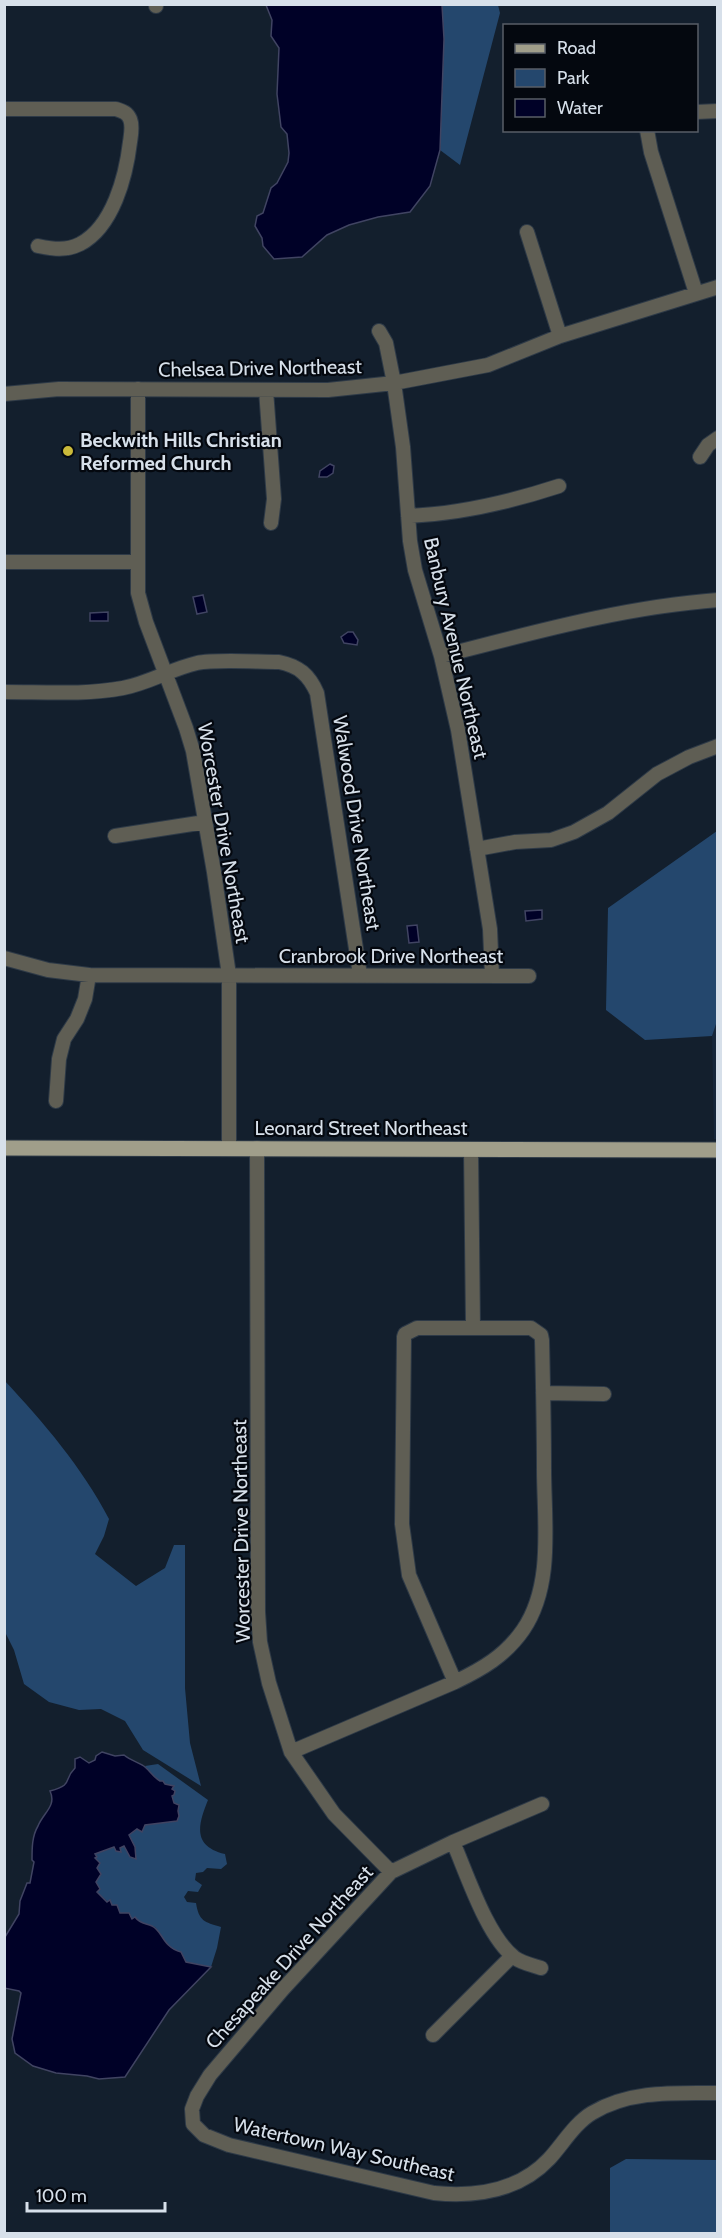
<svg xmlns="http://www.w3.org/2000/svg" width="722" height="2238" font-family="Cabin,sans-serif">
<rect width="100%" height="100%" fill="#131f2d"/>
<!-- built -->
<path fill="#16263a" d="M 717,1018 L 717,1139 L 714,1139 L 712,1036 Z"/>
<!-- green -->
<path fill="#24476d" d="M 442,5 L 498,5 L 500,13 L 460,165 L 440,150 L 444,39 Z
M 717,831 L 718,1018 L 712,1036 L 645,1040 L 606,1010 L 608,908 Z
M 4,1380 C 44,1423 82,1467 109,1519 L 104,1536 L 95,1554 L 136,1586 L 165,1568 L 174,1545 L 185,1545 L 185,1688 L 190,1743 L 201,1786 L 143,1750 L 125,1721 L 101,1709 L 79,1710 L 49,1702 L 24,1684 L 14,1650 L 5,1632 Z
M 158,1764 L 208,1800 C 198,1825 192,1846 225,1854 L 227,1864 L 221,1869 L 207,1868 L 203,1872 L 196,1873 L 195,1880 L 202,1885 L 198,1892 L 188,1891 L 184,1897 L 187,1902 L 196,1903 C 199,1921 204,1922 221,1927 L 217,1948 L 211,1967 L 186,1962 L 181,1952 L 173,1950 L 167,1944 L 155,1927 L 138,1922 L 120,1913 L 97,1892 L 96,1882 L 99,1873 L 95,1854 L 115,1847 L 120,1852 L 120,1848 L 124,1846 L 130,1857 L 135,1847 L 129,1835 L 174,1803 L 171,1789 L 151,1775 L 145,1766 Z
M 626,2159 L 717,2160 L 717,2233 L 610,2233 L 610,2168 Z"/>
<!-- water -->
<path fill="#000127" stroke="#404462" stroke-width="1.5" d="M 266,5 L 442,5 L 444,39 L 440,150 L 430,186 L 410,212 L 378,217 L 349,225 L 327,235 L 302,257 L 274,259 L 263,246 L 262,238 L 255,226 L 257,216 L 263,213 L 271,188 L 277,183 L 288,162 L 289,153 L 287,134 L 281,127 L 277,94 L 279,48 L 271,36 L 272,20 Z
M 330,464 L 334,466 L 333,473 L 327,477 L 319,477 L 320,471 Z
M 203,595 L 207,612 L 197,614 L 193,597 Z
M 108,612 L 108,621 L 90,621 L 90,613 Z
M 348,632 L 353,632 L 358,640 L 357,645 L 344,643 L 341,637 Z
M 542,910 L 542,919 L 526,921 L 525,911 Z
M 417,925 L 419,942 L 409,943 L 407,926 Z
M 102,1752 L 115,1756 L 124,1755 C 131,1761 141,1763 145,1767 C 151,1772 153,1777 160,1781 L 163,1781 L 165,1784 L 174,1786 L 172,1789 L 175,1791 L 174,1795 L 172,1796 L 174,1803 L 179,1805 L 178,1811 L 179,1816 L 177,1821 L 145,1825 L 142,1832 L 137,1829 L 129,1835 L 135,1847 L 136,1859 L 130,1857 L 124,1846 L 120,1848 L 121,1852 L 116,1851 L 114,1847 L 95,1854 L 97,1857 L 95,1858 L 100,1863 L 97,1868 L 101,1874 L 96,1882 L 100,1889 L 97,1892 L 107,1902 L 110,1900 L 112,1905 L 117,1905 L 120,1913 L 129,1913 L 132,1919 L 135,1917 C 140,1924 145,1923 152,1926 C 163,1931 162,1947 181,1952 L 186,1962 L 211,1967 L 169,2010 L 125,2077 L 99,2079 L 87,2076 L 56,2073 L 33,2066 L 15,2053 L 12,2039 L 21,1993 L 19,1991 L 4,1988 L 5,1937 L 19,1914 L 20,1901 L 27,1883 L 30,1883 L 34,1862 L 32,1860 C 32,1848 32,1836 38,1826 C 43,1813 57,1806 50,1791 C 75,1784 62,1781 75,1768 L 75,1759 L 80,1757 L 89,1763 L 95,1760 L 96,1756 Z"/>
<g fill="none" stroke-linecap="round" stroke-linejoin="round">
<!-- minor casing -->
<g stroke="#2e3a47" stroke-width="16">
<path id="minor" d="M 156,6 L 156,4
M 4,109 L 116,109 C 122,111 127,112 130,119 C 133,126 131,135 130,142 C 126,176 113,227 80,244 C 66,251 53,249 38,246
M 696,112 L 718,111
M 647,130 L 651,152 L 696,293
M 527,232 L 560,336
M 379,331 L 386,343 L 394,383 L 403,447 L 410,541 L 415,570 L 441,656 L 458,730 L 490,929 L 492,975
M 138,389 L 138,593 L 146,622 L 186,728 L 193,751 L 214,872 L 229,975 L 229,1148
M 266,390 L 274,499 L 271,523
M 4,394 L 59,389 L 328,390 L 394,383 L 488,365 L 560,336 L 718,287
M 700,457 L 708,445 L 718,438
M 408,516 C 460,514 510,502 559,486
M 4,562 L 137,562
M 441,656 C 532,633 623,607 718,600
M 4,692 C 44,692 85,695 123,688 C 149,683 171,669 197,663 C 216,659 257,662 279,662 C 299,666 309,675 317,693 L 360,975
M 115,836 L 205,822
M 477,849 L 515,842 L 551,840 L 574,832 L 608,813 L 657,774 L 689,757 L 718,746
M 4,958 L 48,970 L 89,975 L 529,976
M 56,1101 L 59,1059 L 64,1039 L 77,1019 L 85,999 L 89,975
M 257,1148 L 258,1612 L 260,1642 L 269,1683 L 291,1752 L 334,1814 L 391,1872
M 471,1149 L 473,1327
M 543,1393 L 604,1394
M 291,1752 L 455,1682 C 482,1669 505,1656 523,1630 C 554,1585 544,1521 544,1469 C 544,1426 543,1383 542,1340 L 541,1335 L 531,1328 L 417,1328 L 405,1334 L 404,1337 L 402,1524 L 409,1575 L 455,1682
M 542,1804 L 453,1842 L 391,1872 L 283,1989 L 210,2075 L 197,2096 L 192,2109 L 193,2124 L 204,2135 L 229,2145 L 434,2193 C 475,2197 519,2191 549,2159 C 562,2145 575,2123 592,2113 C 630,2090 675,2093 718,2093
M 453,1842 C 467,1874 487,1937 515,1958 C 522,1963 532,1965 541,1968
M 433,2035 L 512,1956"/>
</g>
<!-- major casing -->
<g stroke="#2e3a47" stroke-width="17">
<path id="major" d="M 4,1148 L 718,1150"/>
</g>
<!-- minor -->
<use href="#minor" stroke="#5f5e54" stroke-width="14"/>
<!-- major -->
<use href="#major" stroke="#a09e8a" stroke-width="15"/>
</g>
<!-- markers -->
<circle fill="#caba3a" stroke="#04080f" stroke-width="2" cx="68" cy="451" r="6"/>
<g text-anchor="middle" stroke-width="4.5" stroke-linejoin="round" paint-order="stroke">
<!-- street labels -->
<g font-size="20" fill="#d7e0ea" stroke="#04080f">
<text transform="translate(260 368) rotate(-1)" y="7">Chelsea Drive Northeast</text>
<text transform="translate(456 648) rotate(77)" y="7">Banbury Avenue Northeast</text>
<text transform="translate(357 823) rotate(81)" y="7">Walwood Drive Northeast</text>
<text transform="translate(224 833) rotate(80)" y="7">Worcester Drive Northeast</text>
<text x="391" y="963">Cranbrook Drive Northeast</text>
<text x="361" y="1135">Leonard Street Northeast</text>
<text transform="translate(241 1531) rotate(-91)" y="7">Worcester Drive Northeast</text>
<text transform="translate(289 1957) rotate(-48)" y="7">Chesapeake Drive Northeast</text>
<text transform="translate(344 2149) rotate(13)" y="7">Watertown Way Southeast</text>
</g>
<!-- poi labels -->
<g font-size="20" font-weight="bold" fill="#d7e0ea" stroke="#04080f" text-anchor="start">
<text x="80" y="447">Beckwith Hills Christian<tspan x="80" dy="23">Reformed Church</tspan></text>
</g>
</g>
<!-- border -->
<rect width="722" height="2238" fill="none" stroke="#d7e0ea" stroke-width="12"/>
<!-- legend -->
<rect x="503" y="24" width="195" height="108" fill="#04080f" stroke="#585e67" stroke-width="1.5"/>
<rect x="515" y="44" width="30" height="9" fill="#a09e8a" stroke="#585e67" stroke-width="1.5"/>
<text x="557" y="54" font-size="18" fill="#d7e0ea">Road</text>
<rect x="515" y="69" width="30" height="18" fill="#24476d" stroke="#585e67" stroke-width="1.5"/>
<text x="557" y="84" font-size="18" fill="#d7e0ea">Park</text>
<rect x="515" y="99" width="30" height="18" fill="#000127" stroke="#585e67" stroke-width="1.5"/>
<text x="557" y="114" font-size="18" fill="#d7e0ea">Water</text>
<!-- scale -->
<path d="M27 2202v9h138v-9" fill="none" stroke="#d7e0ea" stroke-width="3"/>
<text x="36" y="2202" font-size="18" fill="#d7e0ea" stroke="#04080f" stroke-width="4.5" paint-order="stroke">100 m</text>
</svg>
